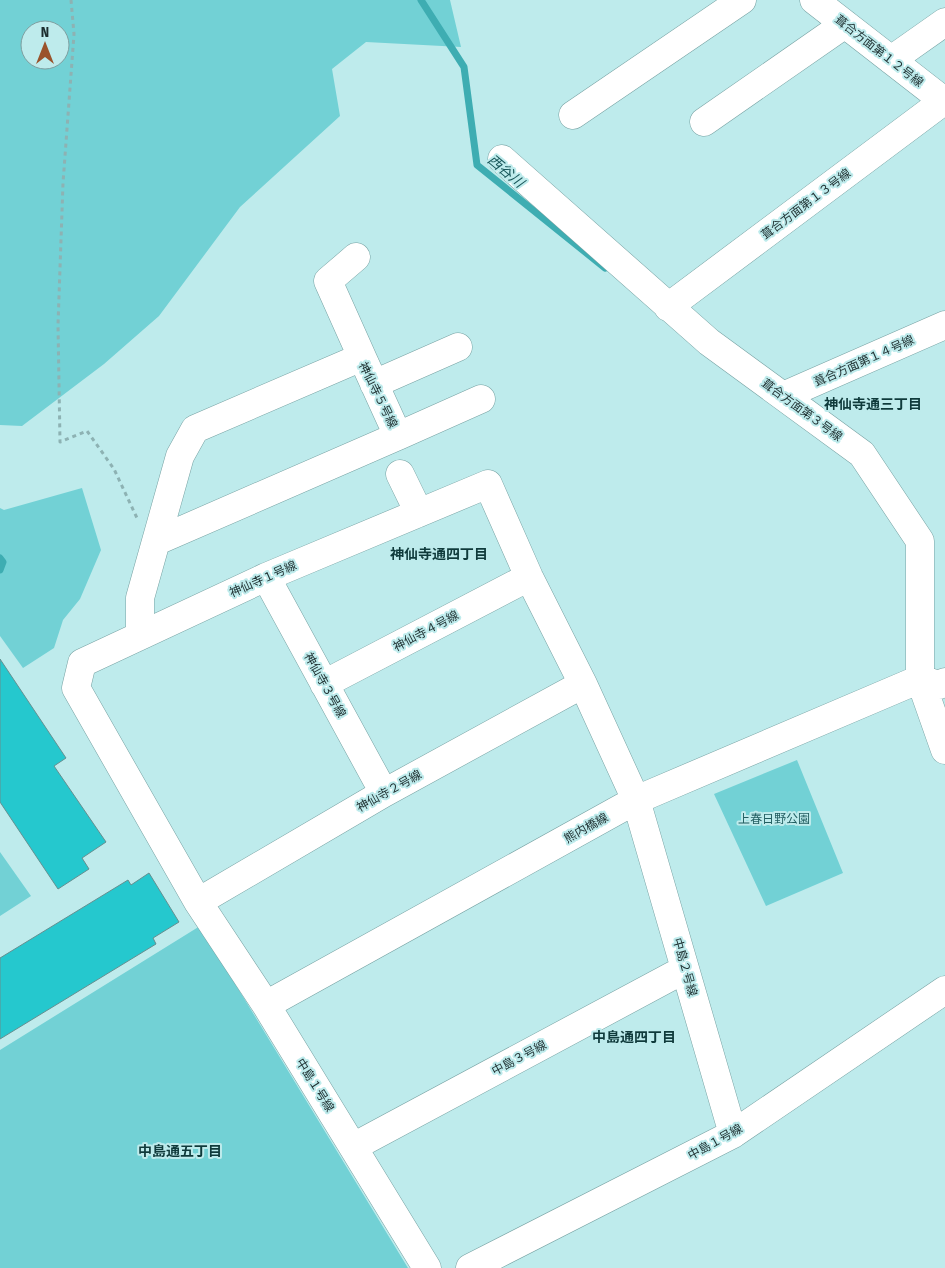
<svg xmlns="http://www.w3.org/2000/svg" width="945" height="1268" font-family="'Fira Sans Condensed','Noto Sans JP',sans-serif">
<rect width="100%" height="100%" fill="#beebec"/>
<!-- green -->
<path fill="#72d1d5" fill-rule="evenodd" d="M 0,0 L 450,0 L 461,47 L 366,42 L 332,69 L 340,116 L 240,207 L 159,316 L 104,364 L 22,426 L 0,425 ZM 30,30 L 60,30 L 60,60 L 30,60 Z
M 82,488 L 101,550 L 80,599 L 63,620 L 54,648 L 23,668 L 0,636 L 0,508 L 4,510 Z
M 797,760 L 843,873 L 766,906 L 714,794 Z
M 0,852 L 31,896 L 0,916 Z
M 200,926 L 408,1268 L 0,1268 L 0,1050 Z"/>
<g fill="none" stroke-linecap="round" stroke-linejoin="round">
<!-- stream -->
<path stroke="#3eadb2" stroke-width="7" d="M 421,0 L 464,67 L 477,165 L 605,268
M 0,558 L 3,562 L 0,570"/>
</g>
<!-- building -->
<path fill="#25c8ce" stroke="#658f90" d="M 0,659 L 66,758 L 54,766 L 106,842 L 82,858 L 89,869 L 58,889 L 0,802 Z
M 149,873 L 179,922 L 153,938 L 156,944 L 0,1039 L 0,958 L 128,880 L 131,885 Z"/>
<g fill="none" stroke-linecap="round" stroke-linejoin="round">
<!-- minor casing -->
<g stroke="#77a2a3" stroke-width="29">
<path id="minor" d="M 814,0 L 944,101
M 891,60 L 945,22
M 573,115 L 742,0
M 704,122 L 845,24
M 502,159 L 709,342 L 862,454 L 920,541 L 920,679 L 945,750
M 356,257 L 328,281 L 362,357
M 668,307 L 945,100
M 374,384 L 458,347
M 783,396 L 945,325
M 398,436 L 481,399
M 400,474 L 419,513
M 266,577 L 384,793
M 140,635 L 140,598 L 180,456 L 195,429 L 362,357 L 398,436 L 157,541
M 324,684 L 529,577
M 198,902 L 384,793 L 583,684
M 266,1005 L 636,800 L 920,679 L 939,685 L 945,682
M 353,1147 L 685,969
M 427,1268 L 266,1005 L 198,902 L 76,688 L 82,663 L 266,577 L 488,484 L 529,577 L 583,684 L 636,800 L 733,1134
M 470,1268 L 733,1134 L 945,990"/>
</g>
<!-- path -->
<path stroke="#8db2b3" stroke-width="3" stroke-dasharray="4 4" stroke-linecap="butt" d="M 71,0 L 74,34 L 63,183 L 58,325 L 60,442 L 87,431 L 114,469 L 137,518"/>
<!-- minor -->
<use href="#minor" stroke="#fff" stroke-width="28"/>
</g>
<g text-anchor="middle" stroke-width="4" stroke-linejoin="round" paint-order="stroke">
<!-- street labels -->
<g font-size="12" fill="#1d2e2f" stroke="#beebec">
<text transform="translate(879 51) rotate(38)" y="4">葺合方面第１２号線</text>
<text transform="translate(806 204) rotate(-37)" y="4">葺合方面第１３号線</text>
<text transform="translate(864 361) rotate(-24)" y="4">葺合方面第１４号線</text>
<text transform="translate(378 395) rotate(64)" y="4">神仙寺５号線</text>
<text transform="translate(802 410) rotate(36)" y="4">葺合方面第３号線</text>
<text transform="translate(263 579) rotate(-24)" y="4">神仙寺１号線</text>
<text transform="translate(426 631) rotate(-28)" y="4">神仙寺４号線</text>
<text transform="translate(325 685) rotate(61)" y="4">神仙寺３号線</text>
<text transform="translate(389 791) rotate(-29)" y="4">神仙寺２号線</text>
<text transform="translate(586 828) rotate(-29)" y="4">熊内橋線</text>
<text transform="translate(685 967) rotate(74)" y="4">中島２号線</text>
<text transform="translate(519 1058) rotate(-28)" y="4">中島３号線</text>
<text transform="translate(315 1085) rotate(58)" y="4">中島１号線</text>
<text transform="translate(715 1142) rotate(-29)" y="4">中島１号線</text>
</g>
<!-- park labels -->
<g font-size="12" fill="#215d60" stroke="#beebec">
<text x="774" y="823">上春日野公園</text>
</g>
<!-- water labels -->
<g font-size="14" font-style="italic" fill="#185659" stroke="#beebec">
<text transform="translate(506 171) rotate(40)" y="5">西谷川</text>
</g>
<!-- neighbourhood labels -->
<g font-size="14" font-weight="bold" fill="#0f3a3b" stroke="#beebec">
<text x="873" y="409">神仙寺通三丁目</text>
<text x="439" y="559">神仙寺通四丁目</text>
<text x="634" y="1042">中島通四丁目</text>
<text x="180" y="1156">中島通五丁目</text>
</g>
</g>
<!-- north arrow -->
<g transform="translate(45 45)"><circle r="24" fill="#beebec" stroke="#7e9fa0"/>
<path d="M0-4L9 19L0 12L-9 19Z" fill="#9a532b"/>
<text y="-8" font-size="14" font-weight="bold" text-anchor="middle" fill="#1d2e2f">N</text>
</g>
</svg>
